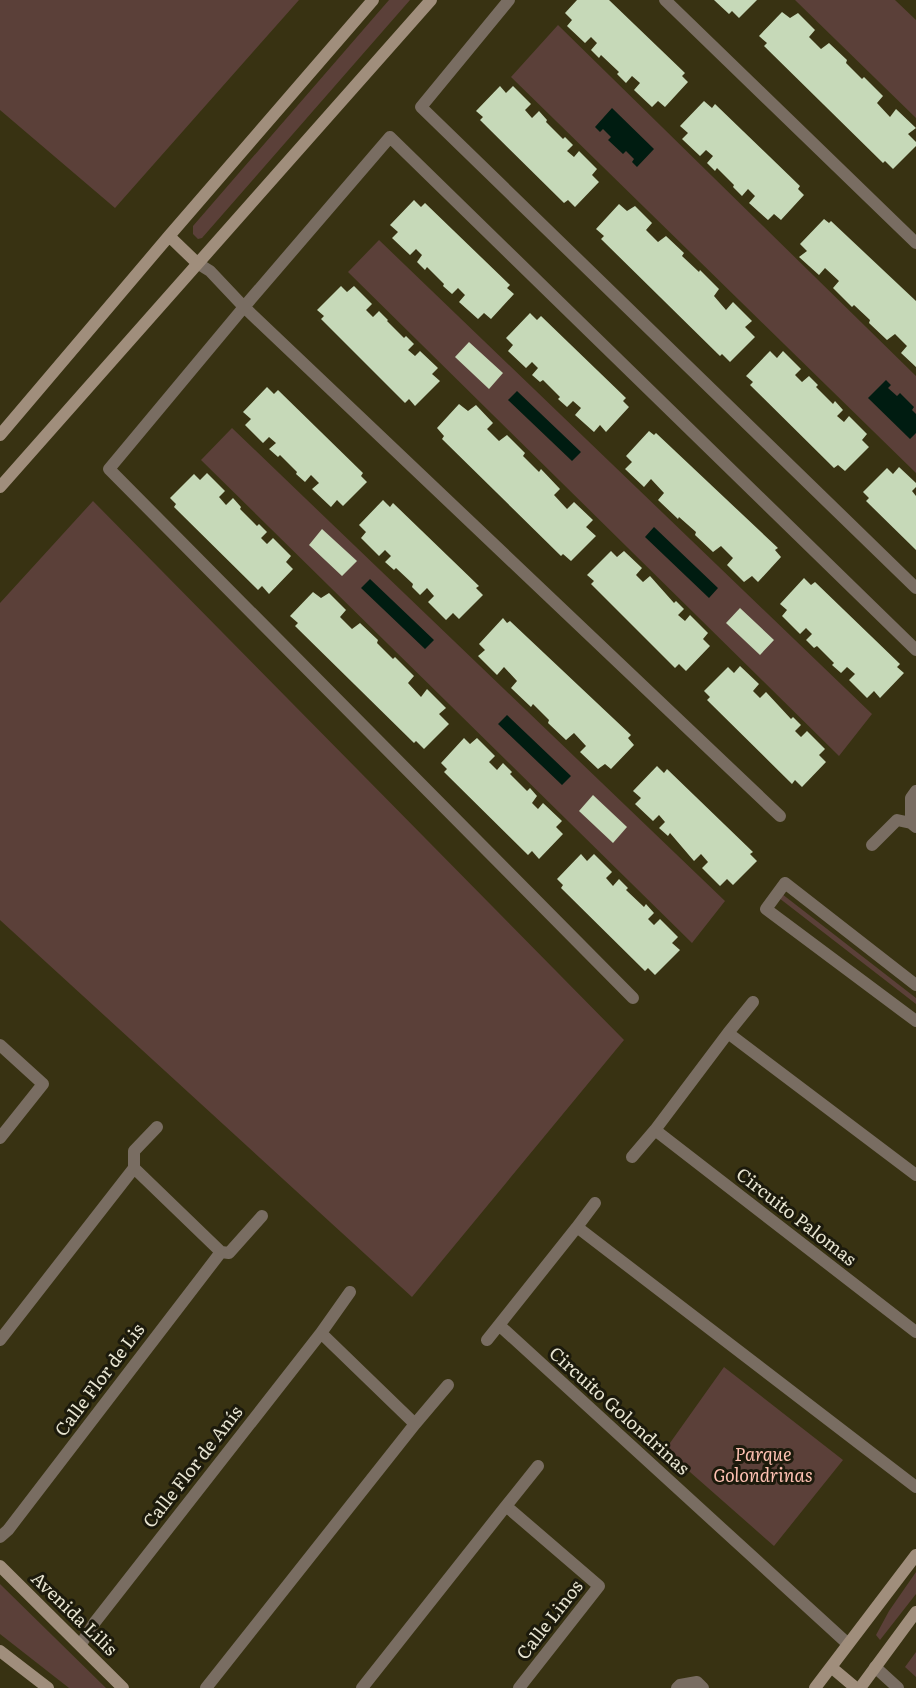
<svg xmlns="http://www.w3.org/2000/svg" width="916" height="1688" font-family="Literata,serif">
<rect width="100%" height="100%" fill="#383212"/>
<!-- green -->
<path fill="#5b4039" d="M 0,0 L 299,0 L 115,208 L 0,110 Z
M 389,0 L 410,0 L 202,238 L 198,239 L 193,234 L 193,226 Z
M 795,0 L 895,0 L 916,20 L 916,118 Z
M 558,25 L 916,376 L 916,473 L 511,77 Z
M 379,240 L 872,714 L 839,756 L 348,272 Z
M 232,428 L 725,901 L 692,943 L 201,460 Z
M 93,501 L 624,1040 L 412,1297 L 0,920 L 0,603 Z
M 782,894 L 916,998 L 916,1004 L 779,898 Z
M 724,1367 L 843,1460 L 774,1546 L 665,1450 Z
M 916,1572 L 916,1594 L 880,1640 L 876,1635 L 889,1611 Z
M 0,1584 L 106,1688 L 69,1688 L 0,1634 Z
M 916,1652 L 916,1677 L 905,1667 Z"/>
<!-- water -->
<path fill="#001c11" d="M 612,108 L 654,149 L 637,167 L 632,162 L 634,159 L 626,151 L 623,154 L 608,140 L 611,137 L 603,129 L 600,132 L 595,127 Z
M 886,380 L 891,385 L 888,388 L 897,396 L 900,393 L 914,407 L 912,410 L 916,414 L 916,433 L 910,439 L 868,398 Z
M 517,391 L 581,452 L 572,461 L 508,400 Z
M 654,527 L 718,588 L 709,598 L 645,537 Z
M 370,579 L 434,640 L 425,649 L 361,588 Z
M 507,715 L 571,776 L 562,785 L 498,724 Z"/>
<!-- building -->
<path fill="#c6d9b8" d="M 577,0 L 609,0 L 685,73 L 682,76 L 688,82 L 665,107 L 658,101 L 652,107 L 634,90 L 640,83 L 632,76 L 626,83 L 617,74 L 619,72 L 601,55 L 599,58 L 591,50 L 597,43 L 591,37 L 585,43 L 567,26 L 572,20 L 565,13 Z
M 714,0 L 757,0 L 739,18 L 732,11 L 729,14 Z
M 782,12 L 790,18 L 798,13 L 815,30 L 809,37 L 821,49 L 829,43 L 847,60 L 846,63 L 862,79 L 864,77 L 883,96 L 877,103 L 890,117 L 896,109 L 916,128 L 908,134 L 916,142 L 916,146 L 893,169 L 885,161 L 883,163 L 764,46 L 767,43 L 759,36 Z
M 500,86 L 506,93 L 513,86 L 531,104 L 525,110 L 532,118 L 539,111 L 547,120 L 546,122 L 563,139 L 565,137 L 573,145 L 567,151 L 574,157 L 579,151 L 597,169 L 592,175 L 599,182 L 575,207 L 568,200 L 564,203 L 480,120 L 483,117 L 476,111 Z
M 704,101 L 712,108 L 715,104 L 800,186 L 798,189 L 804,195 L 781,220 L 774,214 L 768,220 L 749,203 L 755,196 L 748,189 L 742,196 L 733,187 L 734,185 L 717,168 L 715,171 L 707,163 L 713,156 L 706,150 L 700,156 L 682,139 L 688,133 L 680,126 Z
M 414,200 L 421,207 L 425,203 L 510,285 L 507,288 L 514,294 L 491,319 L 484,313 L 478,319 L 459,302 L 465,295 L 458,288 L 452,294 L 443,286 L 444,284 L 427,267 L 425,270 L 417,262 L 422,255 L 416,249 L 410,255 L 392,238 L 398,232 L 390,225 Z
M 619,204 L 627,211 L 635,206 L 652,223 L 646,230 L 658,242 L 666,236 L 684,253 L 682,256 L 699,272 L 700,270 L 719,289 L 714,296 L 726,310 L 733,302 L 752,321 L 745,327 L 755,337 L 730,362 L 722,354 L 720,356 L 601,239 L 604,236 L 596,229 Z
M 824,219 L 829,223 L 831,221 L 916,301 L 916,367 L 901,353 L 907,346 L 895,334 L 887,340 L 869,323 L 870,320 L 854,305 L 852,307 L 833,288 L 839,281 L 825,268 L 819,275 L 799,257 L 807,251 L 800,244 Z
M 341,286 L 347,292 L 354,286 L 372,304 L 366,310 L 373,317 L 379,311 L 388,320 L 387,321 L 404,338 L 406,336 L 414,344 L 408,350 L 415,356 L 420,351 L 438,368 L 432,374 L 440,381 L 415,406 L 409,399 L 405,403 L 321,319 L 324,316 L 317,310 Z
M 530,313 L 537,320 L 541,316 L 626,398 L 623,401 L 629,407 L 606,432 L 600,425 L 594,432 L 575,415 L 581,408 L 573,401 L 567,407 L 558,399 L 560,397 L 543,380 L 540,382 L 532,375 L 538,368 L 532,362 L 526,368 L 508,351 L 513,345 L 506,338 Z
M 469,342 L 503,373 L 489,389 L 455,357 Z
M 770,351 L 777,358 L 783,351 L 801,369 L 795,375 L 802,382 L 809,376 L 818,385 L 816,387 L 833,404 L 835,401 L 843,410 L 837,416 L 844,422 L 849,416 L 867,434 L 862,440 L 869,447 L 845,471 L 838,465 L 834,468 L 750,385 L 753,382 L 746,376 Z
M 267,387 L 274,394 L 278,390 L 363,473 L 361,476 L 367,482 L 343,506 L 337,500 L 331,507 L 312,489 L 319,483 L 311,475 L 305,482 L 296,474 L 297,472 L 280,455 L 278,457 L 269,449 L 276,443 L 269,437 L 263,443 L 245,425 L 251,419 L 243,412 Z
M 459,404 L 468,411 L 476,405 L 493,423 L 487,429 L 499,441 L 507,435 L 525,453 L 523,456 L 539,472 L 541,469 L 560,489 L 554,495 L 567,509 L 574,502 L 593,520 L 586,527 L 596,536 L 571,561 L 563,554 L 561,556 L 442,439 L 444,436 L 437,428 Z
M 649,431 L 654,435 L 656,433 L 778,548 L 775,550 L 781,557 L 758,582 L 752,576 L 744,582 L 727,565 L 733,558 L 721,546 L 713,552 L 695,535 L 696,532 L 679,517 L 678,519 L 658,500 L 664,493 L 651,479 L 644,487 L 625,469 L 632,462 L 626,456 Z
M 899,467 L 916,483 L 916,487 L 912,491 L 916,496 L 916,550 L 866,501 L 869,498 L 863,492 L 887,468 L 893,474 Z
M 207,473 L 225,491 L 219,497 L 226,505 L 233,498 L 241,507 L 240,509 L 257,526 L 259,524 L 267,532 L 261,538 L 267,544 L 273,538 L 291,556 L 286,562 L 293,569 L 269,594 L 262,586 L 258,590 L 174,507 L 176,504 L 170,498 L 194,474 L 200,480 Z
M 383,500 L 390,507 L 393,503 L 479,586 L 476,588 L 483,595 L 459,619 L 453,613 L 446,620 L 428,602 L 434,596 L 427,588 L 420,595 L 412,587 L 413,584 L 396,568 L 394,570 L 385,562 L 391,556 L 385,550 L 379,556 L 361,538 L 366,532 L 359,525 Z
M 322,529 L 357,561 L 342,576 L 309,545 Z
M 611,551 L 617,557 L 624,551 L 642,568 L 636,575 L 643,582 L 650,576 L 674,603 L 676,601 L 684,609 L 678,615 L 685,621 L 690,615 L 708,633 L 703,639 L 710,646 L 686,671 L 679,664 L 675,668 L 591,584 L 594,581 L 587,575 Z
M 804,578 L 811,585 L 815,582 L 900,664 L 897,667 L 904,673 L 880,698 L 874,691 L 867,698 L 849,680 L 855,674 L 847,667 L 841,673 L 832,665 L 834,663 L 817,646 L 814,648 L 806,640 L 812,634 L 806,628 L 800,634 L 782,616 L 787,610 L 780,604 Z
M 313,592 L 321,598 L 329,593 L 346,610 L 340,617 L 352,629 L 360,623 L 378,640 L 377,643 L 393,659 L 395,657 L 414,676 L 408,683 L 421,697 L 427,689 L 446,708 L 439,714 L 449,724 L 424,749 L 416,741 L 414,743 L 295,626 L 298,623 L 290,616 Z
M 740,608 L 774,640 L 760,655 L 726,623 Z
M 503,618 L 507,623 L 510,621 L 631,735 L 628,738 L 634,745 L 611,769 L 605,764 L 598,769 L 580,752 L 586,746 L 574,733 L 566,740 L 548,723 L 549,720 L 533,704 L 531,707 L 511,688 L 517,681 L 504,667 L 497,675 L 478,656 L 485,650 L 479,644 Z
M 740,666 L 759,684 L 753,691 L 760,698 L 766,692 L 791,719 L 793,717 L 801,725 L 795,731 L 801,737 L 807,731 L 825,749 L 819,755 L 826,762 L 802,787 L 795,780 L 792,784 L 707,700 L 710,697 L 704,691 L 728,667 L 734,673 Z
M 464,738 L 470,744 L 477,738 L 495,756 L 489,762 L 497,770 L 503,763 L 512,772 L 510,774 L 527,791 L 530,788 L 537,796 L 532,803 L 538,809 L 543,803 L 562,821 L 556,827 L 563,834 L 539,859 L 532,851 L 528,855 L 444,772 L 447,769 L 441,763 Z
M 657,766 L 664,773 L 667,769 L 753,852 L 750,854 L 757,861 L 733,885 L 727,879 L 720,886 L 702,868 L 708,862 L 701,854 L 694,861 L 670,833 L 668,836 L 659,828 L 665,822 L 659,815 L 653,821 L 635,804 L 641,798 L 633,791 Z
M 593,795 L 627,827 L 613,843 L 579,811 Z
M 581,854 L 587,861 L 594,854 L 612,872 L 606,878 L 613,886 L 619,879 L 628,888 L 626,890 L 644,907 L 646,904 L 654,913 L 648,919 L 654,925 L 660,919 L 678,937 L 672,943 L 680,950 L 655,975 L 648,968 L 645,971 L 561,888 L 563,885 L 557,879 Z"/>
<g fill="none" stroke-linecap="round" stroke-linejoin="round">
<!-- street -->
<path stroke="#796d62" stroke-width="12" d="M 509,0 L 421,107 L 916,588
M 665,0 L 916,243
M 197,263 L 210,271 L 244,307 L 390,137 L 916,650
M 916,791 L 911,798 L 911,823 L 916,827
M 872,845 L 897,820 L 911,823
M 916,985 L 785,883 L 766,909 L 916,1021
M 633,998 L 109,469 L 244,307 L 780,816
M 728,1033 L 753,1002
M 0,1045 L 43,1084 L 0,1138
M 632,1157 L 655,1130
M 134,1168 L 134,1151 L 157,1127
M 916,1175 L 728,1033 L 655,1130 L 916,1332
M 577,1227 L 595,1203
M 221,1252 L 229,1253 L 262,1216
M 321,1333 L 350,1292
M 0,1340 L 134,1168 L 221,1252 L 8,1530 L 0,1537
M 487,1340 L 499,1325
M 415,1424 L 448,1385
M 506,1506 L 538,1466
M 81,1644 L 95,1622 L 321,1333 L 415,1424 L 206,1688
M 848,1644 L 499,1325 L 577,1227 L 916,1487
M 875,1667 L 898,1688
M 362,1688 L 506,1506 L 599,1586 L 519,1688
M 677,1688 L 680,1685 L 697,1682 L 703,1688"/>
<!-- secondary -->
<path stroke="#a08e7c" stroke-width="12" d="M 169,236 L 197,263
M 0,435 L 169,236 L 373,0
M 0,487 L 431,0
M 0,1566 L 123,1688
M 0,1651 L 48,1688
M 831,1667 L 856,1688
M 815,1688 L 916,1555
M 860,1688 L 916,1612"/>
</g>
<g text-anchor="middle" stroke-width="6" stroke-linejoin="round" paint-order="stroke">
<!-- street labels -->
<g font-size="18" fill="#e8e5d2" stroke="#1c1a0c">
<text transform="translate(796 1217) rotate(38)" y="6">Circuito Palomas</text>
<text transform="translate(100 1380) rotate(-53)" y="6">Calle Flor de Lis</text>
<text transform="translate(619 1411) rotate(42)" y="6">Circuito Golondrinas</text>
<text transform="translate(193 1467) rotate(-52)" y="6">Calle Flor de Anís</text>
<text transform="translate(74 1614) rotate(44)" y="6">Avenida Lilis</text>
<text transform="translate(550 1620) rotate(-52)" y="6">Calle Linos</text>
</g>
<!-- park labels -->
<g font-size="18" font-style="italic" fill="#fec1b2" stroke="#1c1a0c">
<text x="763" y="1461">Parque<tspan x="763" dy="21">Golondrinas</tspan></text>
</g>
</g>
</svg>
